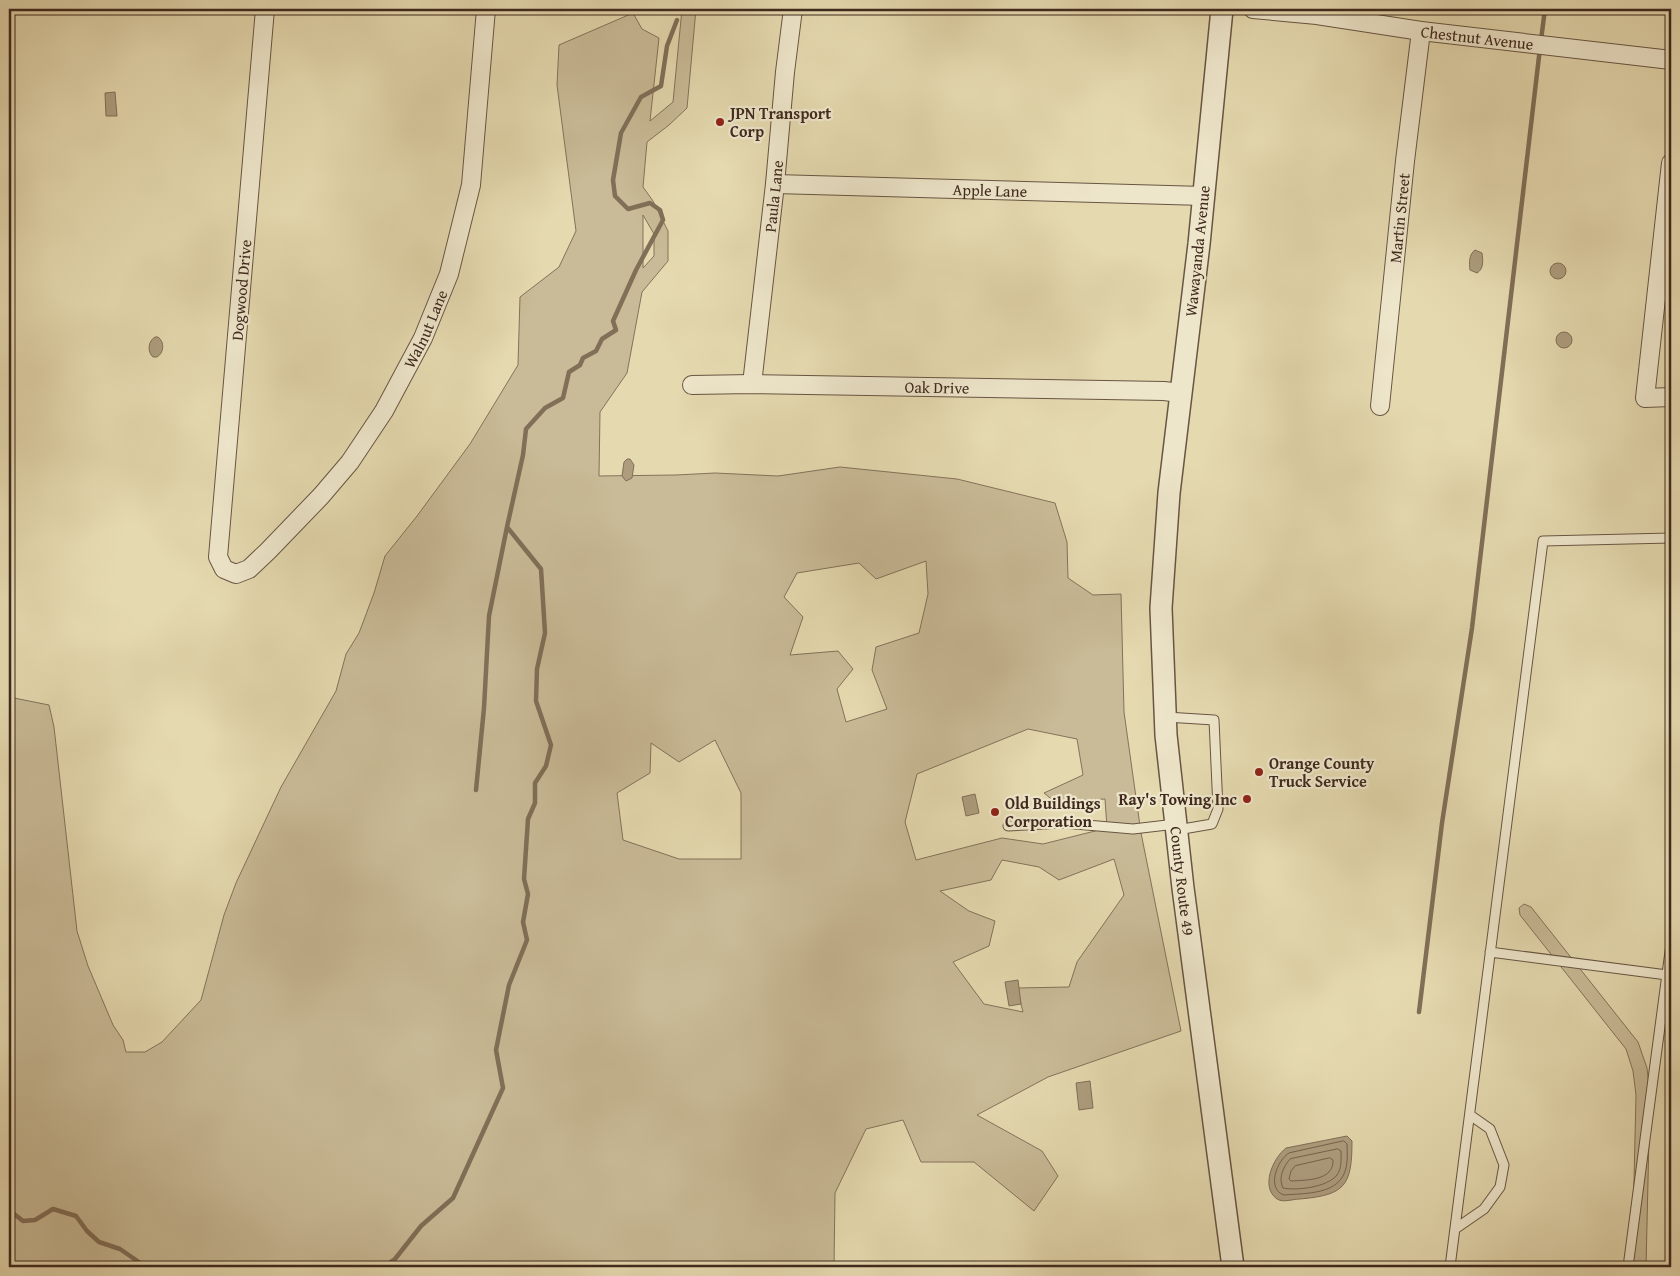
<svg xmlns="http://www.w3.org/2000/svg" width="1680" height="1276" font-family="'Gentium Book Plus',serif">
<rect width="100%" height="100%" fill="#e5d9af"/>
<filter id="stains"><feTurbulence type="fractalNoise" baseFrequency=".004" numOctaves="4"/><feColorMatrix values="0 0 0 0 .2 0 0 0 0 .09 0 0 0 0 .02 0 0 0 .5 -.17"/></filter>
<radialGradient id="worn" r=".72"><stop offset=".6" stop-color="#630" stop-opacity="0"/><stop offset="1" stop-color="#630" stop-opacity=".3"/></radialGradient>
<!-- green -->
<path fill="#c9bb97" stroke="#84725b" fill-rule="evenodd" d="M 682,9 L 696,9 L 687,108 L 669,125 L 647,142 L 643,187 L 653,201 L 668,231 L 668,261 L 642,292 L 627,373 L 600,412 L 599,476 L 676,475 L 715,473 L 778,476 L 840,467 L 957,479 L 1055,503 L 1067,542 L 1068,578 L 1093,595 L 1121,594 L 1124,712 L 1141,833 L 1181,1031 L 1048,1077 L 977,1115 L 1042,1151 L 1058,1176 L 1034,1211 L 974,1162 L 921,1162 L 903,1120 L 866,1129 L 835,1193 L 834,1267 L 9,1267 L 9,830 L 11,831 L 9,826 L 9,697 L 49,705 L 54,727 L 77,931 L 88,966 L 113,1025 L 123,1040 L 126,1052 L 145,1052 L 162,1042 L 201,1000 L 224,915 L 236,883 L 281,787 L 336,691 L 346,654 L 359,633 L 374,593 L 385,556 L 417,516 L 470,444 L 518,365 L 520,297 L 559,267 L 576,231 L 557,85 L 559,45 L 633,13 L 642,29 L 659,38 L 650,121 L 673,102 ZM 643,215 L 654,234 L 654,256 L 643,268 ZM 926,561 L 928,594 L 919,633 L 876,647 L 872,670 L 887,709 L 846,722 L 837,689 L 853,669 L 838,651 L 790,655 L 803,617 L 784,597 L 797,573 L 859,563 L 876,579 ZM 1028,729 L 1077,739 L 1083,775 L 1044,793 L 1055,802 L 1105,799 L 1107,828 L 1043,844 L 1002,838 L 916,860 L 905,822 L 917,774 ZM 715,740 L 741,793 L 741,859 L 679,859 L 623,840 L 617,793 L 650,773 L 651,743 L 679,762 ZM 1114,859 L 1124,895 L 1077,962 L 1069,987 L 1017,988 L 1023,1012 L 984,1004 L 953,962 L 989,946 L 995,921 L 969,911 L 940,891 L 991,880 L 1002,860 L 1039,867 L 1059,880 Z
M 1524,904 L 1531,907 L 1638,1042 L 1647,1068 L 1650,1095 L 1646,1267 L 1632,1267 L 1636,1095 L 1633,1071 L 1626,1049 L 1520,915 L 1519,908 Z"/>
<!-- water -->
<path fill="#ad9d7e" stroke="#816f58" d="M 115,92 L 117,116 L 106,116 L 105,93 Z
M 1475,250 L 1482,253 C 1483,260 1484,269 1477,273 L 1470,270 C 1469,263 1469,254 1475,250 Z
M1550 271a8 8 0 1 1 16 0a8 8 0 1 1-16 0Z
M1556 340a8 8 0 1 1 16 0a8 8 0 1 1-16 0Z
M 155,337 L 158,337 C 165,342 164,353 157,357 L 153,357 C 147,352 148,341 155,337 Z
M 627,459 L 630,459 L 634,465 L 632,478 L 626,481 L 622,476 L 624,462 Z
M 975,794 L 979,813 L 966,816 L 962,797 Z
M 1018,980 L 1021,1004 L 1009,1006 L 1005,982 Z
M 1090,1081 L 1093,1108 L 1079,1110 L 1076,1083 Z
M 1347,1136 L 1352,1141 C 1352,1186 1345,1195 1300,1199 C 1293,1199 1283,1203 1277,1199 C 1260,1187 1273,1158 1286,1148 Z"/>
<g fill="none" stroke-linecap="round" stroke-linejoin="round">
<!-- shore -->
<path stroke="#76634e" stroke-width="1" d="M 1344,1141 L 1347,1144 C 1347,1152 1348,1160 1346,1168 C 1340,1195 1306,1193 1284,1195 C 1266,1189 1277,1160 1289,1153 Z
M 1338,1149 L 1341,1151 C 1341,1159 1342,1168 1337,1175 C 1328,1187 1296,1191 1283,1188 C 1278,1178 1283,1167 1290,1159 Z
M 1330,1158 L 1333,1160 C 1334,1181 1306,1180 1291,1181 L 1289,1179 L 1291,1171 L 1295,1166 Z"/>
<!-- stream -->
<path stroke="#816f58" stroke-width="4.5" d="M 1541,40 L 1545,9
M 476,790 L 484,708 L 489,616 L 507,527
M 1419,1012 L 1442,823 L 1472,628 L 1540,48
M 9,1210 L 23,1221 L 35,1220 L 53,1209 L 76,1216 L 87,1231 L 99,1242 L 120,1249 L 146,1267
M 363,1267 L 372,1264 L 386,1265 L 395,1259 L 421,1226 L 453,1198 L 503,1088 L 496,1050 L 509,985 L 527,940 L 523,922 L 528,894 L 524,879 L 528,819 L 535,803 L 535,783 L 546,766 L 551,745 L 536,701 L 537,669 L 545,633 L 541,569 L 507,527 L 523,455 L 526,429 L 545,408 L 563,398 L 569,372 L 580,365 L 583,358 L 596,351 L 602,339 L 616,330 L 613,321 L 636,270 L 663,220 L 660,210 L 650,203 L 628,209 L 615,196 L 613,180 L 621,133 L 641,97 L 661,86 L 667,46 L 677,20"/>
<!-- service casing -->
<g stroke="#685543" stroke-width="11">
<path id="service" d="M 1166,717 L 1214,720 L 1218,809 L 1212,824 L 1177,830
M 1008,826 L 1063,823 L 1133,829 L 1176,824
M 1490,952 L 1667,975
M 1455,1229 L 1484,1209 L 1500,1187 L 1504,1165 L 1490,1129 L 1470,1115
M 1450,1267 L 1543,541 L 1671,538
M 1628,1267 L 1671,944"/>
</g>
<!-- minor casing -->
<g stroke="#685543" stroke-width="20">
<g id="minor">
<path id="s1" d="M 265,9 L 218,557 L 224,569 L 236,574 L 249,569 L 268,551 L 321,496 L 350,462 L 384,411 L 423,338 L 449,274 L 471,185 L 486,9"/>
<path id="s2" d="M 1253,9 L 1317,15 L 1421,31 L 1671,60"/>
<path d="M 1671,163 L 1645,398 L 1671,397"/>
<path id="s3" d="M 775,184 L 1204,196"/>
<path id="s4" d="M 752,384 L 775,184 L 785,72 L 793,9"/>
<path id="s5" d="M 692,385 L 752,384 L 1164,391 L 1180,393"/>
<path id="s6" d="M 1380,406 L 1405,161 L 1421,31"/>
</g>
</g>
<!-- tertiary casing -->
<g stroke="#685543" stroke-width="24">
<g id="tertiary">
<path id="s7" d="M 1222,9 L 1199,244 L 1169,493 L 1161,608 L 1166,735 L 1183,888 L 1233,1267"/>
</g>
</g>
<!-- service -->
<use href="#service" stroke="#eee6cb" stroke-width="9"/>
<!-- minor -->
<use href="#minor" stroke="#eee6cb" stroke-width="18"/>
<!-- tertiary -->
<use href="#tertiary" stroke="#eee6cb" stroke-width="21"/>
</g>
<!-- markers -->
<g fill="#8f2418" stroke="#eee6cb" stroke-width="2">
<circle cx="720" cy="122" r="5"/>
<circle cx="1259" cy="772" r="5"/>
<circle cx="1247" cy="799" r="5"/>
<circle cx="995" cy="812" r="5"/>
</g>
<g text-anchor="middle" stroke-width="4.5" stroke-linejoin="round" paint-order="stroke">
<!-- street labels -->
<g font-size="16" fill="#3f291f" stroke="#eee6cb">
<text dy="6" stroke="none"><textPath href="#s2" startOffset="226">Chestnut Avenue</textPath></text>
<text dy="6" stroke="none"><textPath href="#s3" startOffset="215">Apple Lane</textPath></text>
<text dy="6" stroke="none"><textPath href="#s4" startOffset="189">Paula Lane</textPath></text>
<text dy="6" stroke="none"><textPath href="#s6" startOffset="189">Martin Street</textPath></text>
<text transform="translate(1197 251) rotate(-84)" y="6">Wawayanda Avenue</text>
<text transform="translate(241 290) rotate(-85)" y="6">Dogwood Drive</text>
<text dy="6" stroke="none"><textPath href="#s1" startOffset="891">Walnut Lane</textPath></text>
<text dy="6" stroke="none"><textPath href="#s5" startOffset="245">Oak Drive</textPath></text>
<text dy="6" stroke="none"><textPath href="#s7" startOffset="876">County Route 49</textPath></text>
</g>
<!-- poi labels -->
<g font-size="16" font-weight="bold" fill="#3f291f" stroke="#eee6cb" text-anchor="start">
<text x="730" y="119">JPN Transport<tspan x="730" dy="18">Corp</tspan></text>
<text x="1269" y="769">Orange County<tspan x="1269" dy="18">Truck Service</tspan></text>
<text x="1237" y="805" text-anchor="end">Ray's Towing Inc</text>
<text x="1005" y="809">Old Buildings<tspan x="1005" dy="18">Corporation</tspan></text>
</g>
</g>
<!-- margin -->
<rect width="1680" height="1276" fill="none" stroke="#e5d9af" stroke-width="30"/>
<rect x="10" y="10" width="1660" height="1256" fill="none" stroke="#3f291f" stroke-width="2.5"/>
<rect x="15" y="15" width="1650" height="1246" fill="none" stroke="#3f291f"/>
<rect width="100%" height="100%" filter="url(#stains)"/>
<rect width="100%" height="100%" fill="url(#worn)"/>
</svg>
